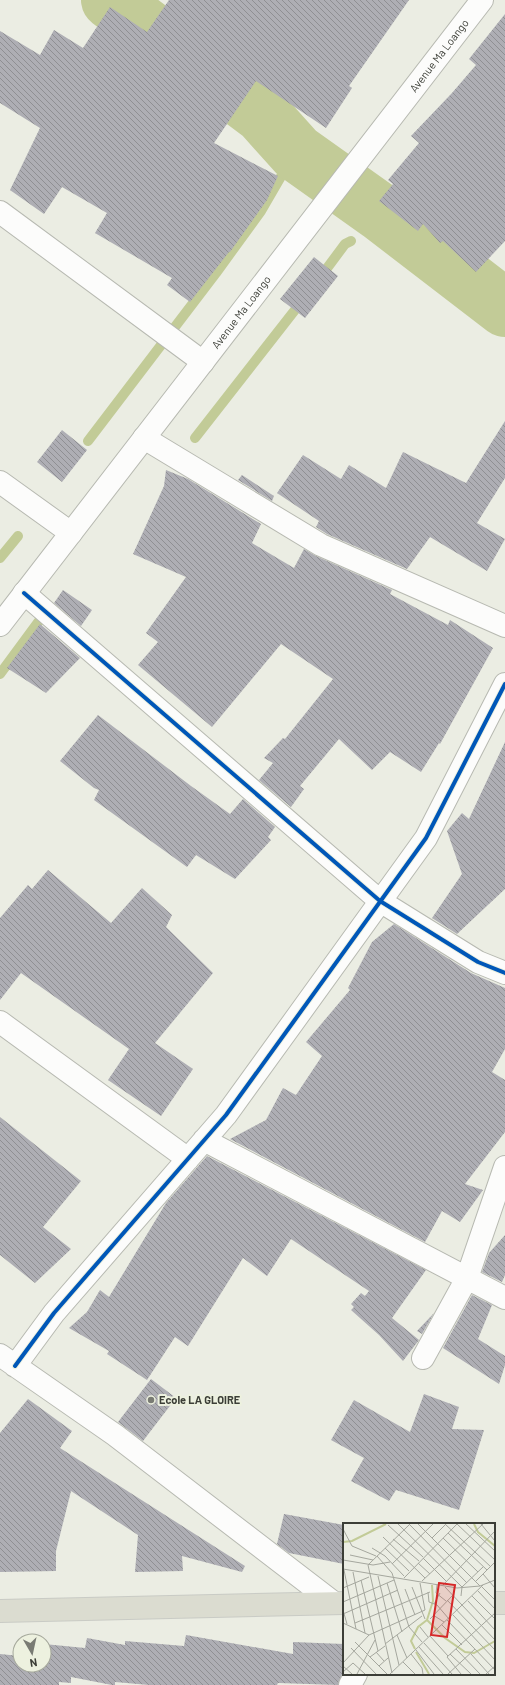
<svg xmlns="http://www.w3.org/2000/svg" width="505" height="1685" font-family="Barlow,sans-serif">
<defs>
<pattern id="building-back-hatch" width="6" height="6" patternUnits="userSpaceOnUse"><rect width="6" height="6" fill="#aeaeb4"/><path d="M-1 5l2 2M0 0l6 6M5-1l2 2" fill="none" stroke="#8f8f93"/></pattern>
</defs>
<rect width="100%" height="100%" fill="#ebede3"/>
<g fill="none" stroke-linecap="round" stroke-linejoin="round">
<!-- stream -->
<path stroke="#c2cb97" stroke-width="10" d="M 319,279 L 345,244 L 351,241
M 195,438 L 302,301
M 88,441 L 216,273 L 261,211 L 290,161
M 0,558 L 18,536
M 0,674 L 42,617 L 49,622"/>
<!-- river -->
<path stroke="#c2cb97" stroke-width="58" d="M 110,0 L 262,114 L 297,153 L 380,212 L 505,308"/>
</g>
<!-- building -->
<path fill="url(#building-back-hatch)" d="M 169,0 L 409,0 L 349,86 L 352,88 L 326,128 L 256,81 L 214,143 L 278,176 L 267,200 L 230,252 L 229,252 L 190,302 L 167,285 L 172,278 L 95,233 L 107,213 L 62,187 L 44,214 L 10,190 L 40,128 L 0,103 L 0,31 L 40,55 L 54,30 L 83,48 L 110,7 L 147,32 Z
M 505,14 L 505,241 L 476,272 L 443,241 L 440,243 L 423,224 L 418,231 L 379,201 L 393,184 L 388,180 L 419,143 L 411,136 L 452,93 L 476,65 L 469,59 Z
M 314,257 L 338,276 L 305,318 L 280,299 Z
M 505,421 L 505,478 L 477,523 L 505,539 L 487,571 L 430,537 L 407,569 L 327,534 L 316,527 L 319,521 L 277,493 L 303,455 L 341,479 L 349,465 L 386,488 L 403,452 L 466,483 Z
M 62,430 L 87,450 L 62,482 L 37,462 Z
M 166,470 L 188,479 L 261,524 L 252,543 L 294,568 L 304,549 L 316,556 L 392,590 L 390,594 L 448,625 L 450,620 L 493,648 L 440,744 L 439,743 L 421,772 L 390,752 L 372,770 L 339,739 L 300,786 L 304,789 L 291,807 L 259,780 L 273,763 L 264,758 L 283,738 L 285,739 L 333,679 L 281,644 L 212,727 L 138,665 L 158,642 L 146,633 L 186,577 L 133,554 L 164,486 Z
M 242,475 L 274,496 L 272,501 L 238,480 Z
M 63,590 L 92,610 L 81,626 L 54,603 Z
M 40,624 L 80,658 L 46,693 L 7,668 Z
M 98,715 L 191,786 L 230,814 L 243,799 L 275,827 L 268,837 L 271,840 L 235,879 L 196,855 L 187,867 L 94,800 L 99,790 L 94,788 L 60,761 Z
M 505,742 L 505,889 L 457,934 L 432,918 L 462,874 L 447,831 L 462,813 L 469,819 Z
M 48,870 L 111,923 L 142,888 L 172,915 L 166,927 L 213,973 L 155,1043 L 193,1069 L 161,1116 L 108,1080 L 129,1049 L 21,973 L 0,1000 L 0,918 L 28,885 L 32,889 Z
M 394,924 L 471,973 L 505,988 L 505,1049 L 492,1072 L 505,1080 L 505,1132 L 465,1184 L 483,1190 L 460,1222 L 442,1211 L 425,1242 L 230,1139 L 266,1120 L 283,1088 L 296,1095 L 322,1056 L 306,1042 L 350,990 L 348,988 L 372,942 Z
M 0,1117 L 81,1181 L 43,1227 L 71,1249 L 35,1283 L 0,1255 Z
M 207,1156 L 426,1270 L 392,1318 L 419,1340 L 403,1361 L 379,1335 L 351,1310 L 354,1307 L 351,1304 L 361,1293 L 365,1296 L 369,1291 L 291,1239 L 267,1276 L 243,1258 L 188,1346 L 175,1337 L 147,1380 L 107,1354 L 109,1351 L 69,1328 L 87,1312 L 100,1290 L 109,1297 L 166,1203 Z
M 505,1235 L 505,1275 L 502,1282 L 482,1272 L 489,1253 Z
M 472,1295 L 492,1305 L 478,1339 L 505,1356 L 505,1365 L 499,1384 L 443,1348 Z
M 434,1313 L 422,1334 L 417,1331 Z
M 151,1379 L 176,1398 L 143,1441 L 118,1422 Z
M 424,1394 L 459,1407 L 452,1429 L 484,1430 L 459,1510 L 396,1490 L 389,1501 L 351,1481 L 364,1458 L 331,1440 L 354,1400 L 410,1432 Z
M 28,1399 L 72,1431 L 60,1448 L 245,1566 L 242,1572 L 182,1556 L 183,1571 L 135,1572 L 138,1535 L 71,1491 L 56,1551 L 56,1571 L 0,1572 L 0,1433 Z
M 284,1514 L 344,1525 L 344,1564 L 289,1553 L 277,1544 Z
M 186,1635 L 293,1654 L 293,1642 L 344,1644 L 344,1670 L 338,1685 L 278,1683 L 277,1685 L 149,1685 L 115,1682 L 115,1685 L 112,1685 L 71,1677 L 71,1683 L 59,1682 L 59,1685 L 0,1685 L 0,1654 L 20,1656 L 20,1665 L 44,1665 L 44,1644 L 85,1648 L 87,1638 L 125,1645 L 125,1641 L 184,1646 Z"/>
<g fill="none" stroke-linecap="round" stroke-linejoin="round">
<!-- minor casing -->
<g stroke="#b7b9b1" stroke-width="24">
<path id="minor" d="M 0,212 L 203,362
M 144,438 L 321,545 L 505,626
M 0,482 L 71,533
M 24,593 L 380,901 L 478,962 L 505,973
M 0,1022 L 188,1159
M 204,1140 L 505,1298
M 0,1355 L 115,1435 L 334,1603
M 423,1358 L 467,1278 L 505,1167
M 15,1366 L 54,1313 L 226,1115 L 294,1021 L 426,838 L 505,684
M 350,1685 L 356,1674"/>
</g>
<!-- secondary casing -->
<g stroke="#b7b9b1" stroke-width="24">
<g id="secondary">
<path id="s1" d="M 0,625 L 482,0"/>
</g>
</g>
<!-- trunk casing -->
<g stroke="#c9cbc5" stroke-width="24">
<path id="trunk" d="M 494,1603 L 505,1603
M 0,1611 L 344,1603"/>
</g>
<!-- minor -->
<use href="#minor" stroke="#fcfcfb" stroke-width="22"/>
<!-- secondary -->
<use href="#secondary" stroke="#fcfcfb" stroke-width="22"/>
<!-- trunk -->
<use href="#trunk" stroke="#dbdcd0" stroke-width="22"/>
<!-- cycleway casing -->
<g stroke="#edf1df" stroke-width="6">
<path id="cycleway" d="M 24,593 L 380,901 L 478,962 L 505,973
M 15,1366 L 54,1313 L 226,1115 L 294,1021 L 426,838 L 505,684"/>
</g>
<!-- cycleway -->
<use href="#cycleway" stroke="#0057b8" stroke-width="4"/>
</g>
<!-- markers -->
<circle fill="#797b73" stroke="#edf1df" stroke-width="1.5" cx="151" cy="1400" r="4"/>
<g text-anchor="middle" stroke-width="4" stroke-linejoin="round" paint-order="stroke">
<!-- street labels -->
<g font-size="11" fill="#3c3e37" stroke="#edf1df">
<text dy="4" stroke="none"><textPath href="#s1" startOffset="719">Avenue Ma Loango</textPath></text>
<text dy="4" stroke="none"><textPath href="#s1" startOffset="395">Avenue Ma Loango</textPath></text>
</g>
<!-- poi labels -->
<g font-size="11" font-weight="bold" fill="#3c3e37" stroke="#edf1df" text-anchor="start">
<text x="159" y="1404">Ecole LA GLOIRE</text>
</g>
</g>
<!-- overview -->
<g transform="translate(343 1523)">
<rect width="152" height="152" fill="#ebede3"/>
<path fill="none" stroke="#c2cb97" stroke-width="2" d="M 131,1 L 135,9 L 152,23M 0,19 L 9,18 L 43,1M 84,97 L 102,115 L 122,129 L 131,130 L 152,118M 72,126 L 68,118 L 75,104 L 84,97 L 90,78 L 89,62M 73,129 L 86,151"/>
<path fill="none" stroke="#a5a79e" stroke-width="1" d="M 55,1 L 119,64 L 118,73M 66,1 L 124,60M 75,1 L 137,63M 102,1 L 148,44M 114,1 L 152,37M 123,1 L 152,28M 138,1 L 152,18M 45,2 L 80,34M 0,6 L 9,23 L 33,33M 105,10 L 144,47M 40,14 L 82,55M 89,15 L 103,1M 100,15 L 135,49M 50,16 L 76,38M 29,25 L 42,33 L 61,53M 42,25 L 66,48M 7,32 L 30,37M 34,33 L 49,50 L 66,104 L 79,119M 80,35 L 103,58M 0,37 L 30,42 L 47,39M 75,40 L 87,51M 49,41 L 90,1M 0,46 L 114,65 L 137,63 L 152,57M 1,47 L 13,106M 10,49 L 22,110M 140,51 L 152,65M 35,53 L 56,142M 61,55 L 114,1M 18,57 L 35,128M 79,58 L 140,1M 133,58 L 152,39M 44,60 L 59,109M 94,62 L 93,70 L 103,78M 100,62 L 152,8M 69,64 L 82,96M 102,64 L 152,117M 119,64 L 140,44M 139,64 L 152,77M 0,65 L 26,54M 62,66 L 72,92M 135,68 L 152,86M 85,69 L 86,79 L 94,82 L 106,96M 129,73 L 152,96M 104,77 L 152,127M 125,78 L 152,107M 0,79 L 51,57M 91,81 L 97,70M 0,87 L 4,101M 0,91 L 55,67M 90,92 L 101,99M 110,92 L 152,137M 87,96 L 110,72M 104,97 L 152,147M 0,100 L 26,112M 12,100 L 87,69M 99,102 L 119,122M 77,104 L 85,114M 54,112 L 64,135M 87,113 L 105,133M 12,119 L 44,151M 81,120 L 109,151M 42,121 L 79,93M 76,124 L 100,151M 8,125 L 33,151M 113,126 L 137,151M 73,127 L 91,151M 33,129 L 41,138M 68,131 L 79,145 L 80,151M 107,131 L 128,151M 128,131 L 146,151M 27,134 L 42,123M 60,139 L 72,151M 0,140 L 26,112 L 82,87 L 77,60M 0,143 L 9,151M 36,143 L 45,135M 0,149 L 10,140 L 22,151M 49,150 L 25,42 L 67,1M 14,151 L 32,117M 47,151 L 140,62M 105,151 L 132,126M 118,151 L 104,134 L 152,90M 143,151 L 152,143"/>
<path fill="#d62828" fill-opacity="0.15" stroke="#d62828" stroke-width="2" d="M 96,60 L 112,62 L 104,114 L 88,112 Z"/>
<rect width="152" height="152" fill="none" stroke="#3c3e37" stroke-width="2"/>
</g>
<!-- north arrow -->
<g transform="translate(32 1653) rotate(171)"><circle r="19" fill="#edf1df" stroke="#a6a99c"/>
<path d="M0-3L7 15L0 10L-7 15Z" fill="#797b73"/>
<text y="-6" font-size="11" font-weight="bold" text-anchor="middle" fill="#3c3e37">N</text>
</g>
</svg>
